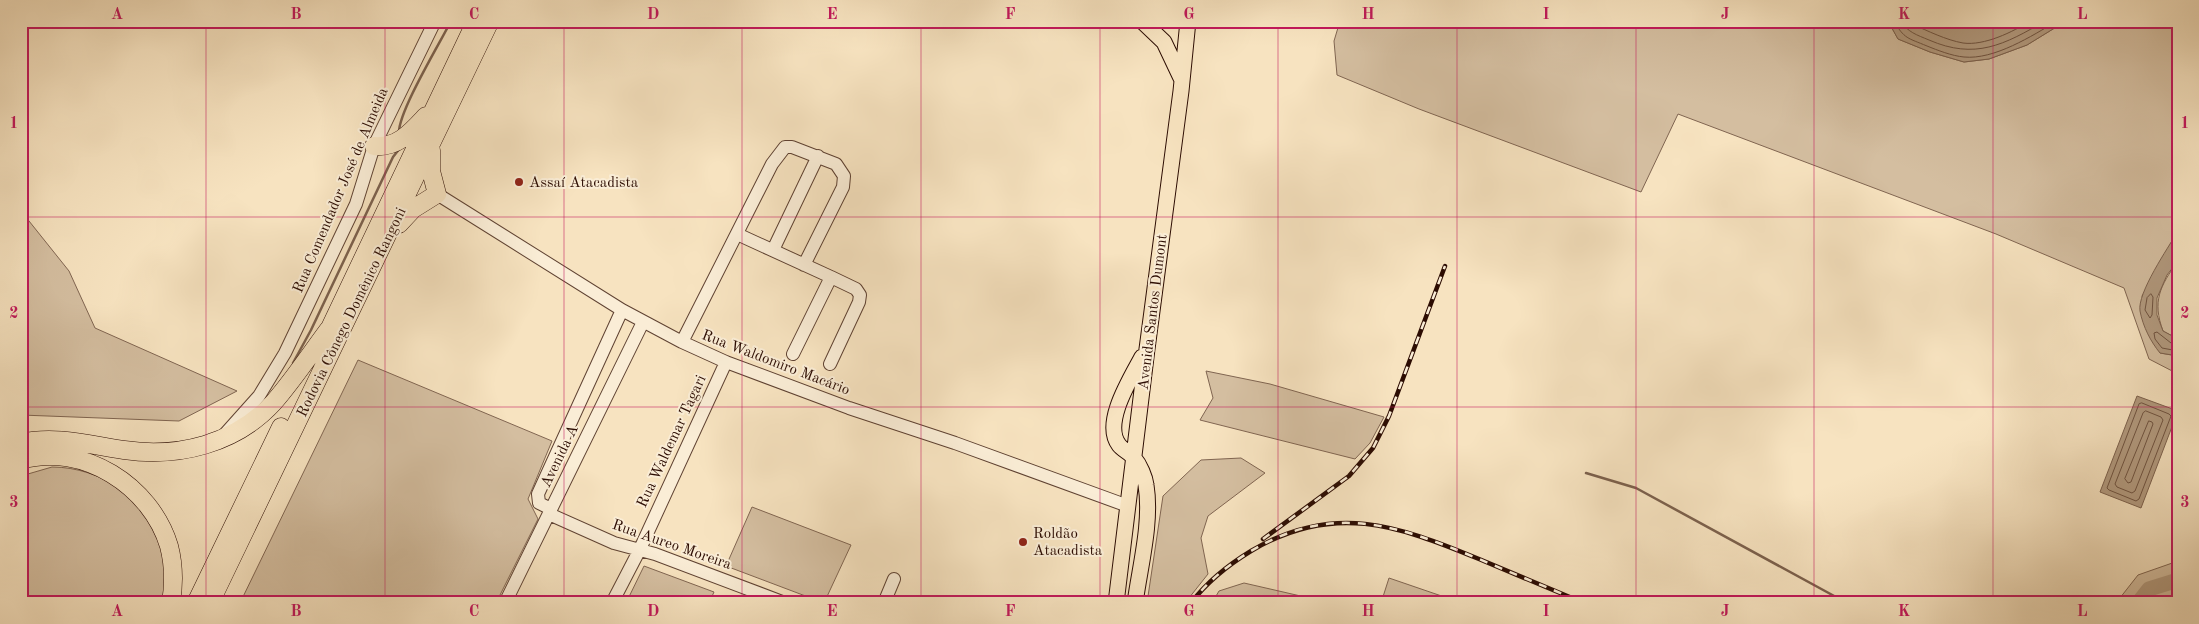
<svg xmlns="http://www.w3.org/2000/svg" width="2199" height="624" font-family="'Old Standard TT',serif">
<rect width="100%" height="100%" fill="#f7e3c0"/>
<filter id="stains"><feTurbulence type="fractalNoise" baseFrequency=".004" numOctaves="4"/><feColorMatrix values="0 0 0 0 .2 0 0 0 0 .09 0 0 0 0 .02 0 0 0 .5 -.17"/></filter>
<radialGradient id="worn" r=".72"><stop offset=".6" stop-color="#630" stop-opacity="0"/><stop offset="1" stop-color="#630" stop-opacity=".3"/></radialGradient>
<!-- green -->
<path fill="#d4bea0" stroke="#806551" d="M 1340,21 L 1888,21 L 1898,39 L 1930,52 L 1964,62 L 1989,59 L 2027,45 L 2066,21 L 2178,21 L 2178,231 L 2142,296 L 2160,353 L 2178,356 L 2178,374 L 2149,359 L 2124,288 L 1996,234 L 1678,114 L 1641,192 L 1419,109 L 1337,75 L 1334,41 Z
M 21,211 L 69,271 L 95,328 L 237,391 L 179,421 L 21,415 Z
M 2178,261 L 2178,339 L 2163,331 C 2152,301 2160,286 2178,261 Z
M 358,360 L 552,441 L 528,499 L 538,519 L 496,603 L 240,603 Z
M 1206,371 L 1270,384 L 1384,417 L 1370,443 L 1355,459 L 1200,420 L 1213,398 Z
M 1241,458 L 1265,473 L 1208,516 L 1201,538 L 1208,574 L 1185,603 L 1147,603 L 1163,496 L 1201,460 Z
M 52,467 C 101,467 147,499 161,546 C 163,552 166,559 166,565 C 167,577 164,591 164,603 L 21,603 L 21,476 Z
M 752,507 L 851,545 L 824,603 L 726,566 Z
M 2178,561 L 2178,603 L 2116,603 L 2138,575 Z
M 644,566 L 714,592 L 709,603 L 626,603 Z
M 1389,578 L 1462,603 L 1381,603 Z
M 1244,583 L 1331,603 L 1212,603 L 1219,591 Z"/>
<!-- water -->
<path fill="#b29a7f" stroke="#7c614d" d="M 1888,21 L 2066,21 L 2027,45 L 1989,59 L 1964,62 L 1930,52 L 1898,39 Z
M 2178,231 L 2178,261 L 2167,275 L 2157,298 L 2157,315 L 2163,331 L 2178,339 L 2178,356 L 2160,353 C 2151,342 2143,327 2140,311 C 2137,293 2168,248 2178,231 Z
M 2137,396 L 2178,411 L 2141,508 L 2100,492 Z"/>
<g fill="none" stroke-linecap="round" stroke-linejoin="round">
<!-- shore -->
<path stroke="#6f5340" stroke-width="1" d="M 1894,21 C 1904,39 1908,38 1927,46 C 1937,50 1952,56 1964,57 C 1994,60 2032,36 2057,21
M 1901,21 C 1907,32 1917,35 1929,40 C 1975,60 2004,45 2045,21
M 1910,21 L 1912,24 C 1928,31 1946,40 1963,43 C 1984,46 2013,32 2030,21
M 2151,294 L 2153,297 L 2152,315 L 2150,318 L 2145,310 L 2147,298 Z
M 2178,344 L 2171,343 L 2157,332 L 2154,333 L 2155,339 L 2162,348 L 2178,351
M 2142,403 L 2169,414 L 2171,416 L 2139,499 L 2136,501 L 2109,490 L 2107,488 L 2139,404 Z
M 2146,411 L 2161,417 L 2163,420 L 2135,491 L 2132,493 L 2117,487 L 2115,484 L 2143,413 Z
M 2149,421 L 2152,422 L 2153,424 L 2131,482 L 2128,483 L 2125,479 Z"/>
<!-- stream -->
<path stroke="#7c614d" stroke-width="2.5" d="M 399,133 C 398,112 440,43 451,21
M 293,363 L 311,330 L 393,157 L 400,148
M 1586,473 L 1636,488 L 1847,603"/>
<!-- river -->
<path stroke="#b29a7f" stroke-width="15" d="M 2138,603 L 2149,589 L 2178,580"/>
<!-- minor casing -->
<g stroke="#5f4232" stroke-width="14">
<path id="minor" d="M 437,194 L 622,310 L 682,342 L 726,362 L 849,408 L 955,443 L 1128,506
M 737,234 L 831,277 L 793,354
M 773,250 L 818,156
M 682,342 L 772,164 L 785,147 L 792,147 L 836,164 L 844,176 L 843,187 L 804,265
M 830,364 L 859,302 L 860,295 L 856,289 L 831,277
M 225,434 L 259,396 L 285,353 L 356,204 L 374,146 L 435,21
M 551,509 L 539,503 L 538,494 L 622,310
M 549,514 L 614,543 L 655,554 L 785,603
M 505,603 L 643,322
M 612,603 L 640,549 L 726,362
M 884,603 L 894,579"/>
</g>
<!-- major casing -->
<g stroke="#2c0c02" stroke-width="17">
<path id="major" d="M 1142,21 L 1164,42 L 1182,80
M 1116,603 L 1147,349 L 1181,91 L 1188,21
M 1135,603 C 1140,566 1152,522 1146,485 C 1145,477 1140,465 1134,458 C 1130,453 1123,450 1119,445 C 1102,423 1131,378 1142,357"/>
</g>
<!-- highway casing -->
<g stroke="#2c0c02" stroke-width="19">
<path id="highway" d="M 374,146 C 398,148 411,132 426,116
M 399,224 L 413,209 L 437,194 L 431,171 L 431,150
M 327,334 L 476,21
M 21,443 C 55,435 90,445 124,450 C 178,458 236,444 274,402 C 294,379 311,353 329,329
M 21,460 C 83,442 151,486 169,546 C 174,565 174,584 171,603
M 196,603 L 281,427
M 210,603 L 490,21"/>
</g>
<!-- minor -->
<use href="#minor" stroke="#faedd6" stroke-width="12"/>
<!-- major -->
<use href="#major" stroke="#f7e3c0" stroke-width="15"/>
<!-- highway -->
<use href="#highway" stroke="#f7e3c0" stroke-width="18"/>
<!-- rail casing -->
<g stroke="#2c0c02" stroke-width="4.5">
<path id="rail" d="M 1263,539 L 1349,476 L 1373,448 L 1389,416 L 1445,266
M 1191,603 C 1207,582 1228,565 1251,551 C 1333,502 1397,525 1479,559 C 1514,574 1549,588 1584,603"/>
</g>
<!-- rail -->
<use href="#rail" stroke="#faedd6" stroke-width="2.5" stroke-dasharray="8" stroke-linecap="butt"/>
</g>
<!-- grid -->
<path fill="none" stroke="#c2185b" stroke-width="1" stroke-opacity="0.55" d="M 206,21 L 206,603M 385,21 L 385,603M 564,21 L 564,603M 742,21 L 742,603M 921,21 L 921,603M 1100,21 L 1100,603M 1278,21 L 1278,603M 1457,21 L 1457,603M 1636,21 L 1636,603M 1814,21 L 1814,603M 1993,21 L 1993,603M 21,217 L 2178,217M 21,407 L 2178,407"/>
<!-- markers -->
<g fill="#8f2418" stroke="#faedd6" stroke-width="2">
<circle cx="519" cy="182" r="5"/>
<circle cx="1023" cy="542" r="5"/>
</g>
<g text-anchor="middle" stroke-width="4" stroke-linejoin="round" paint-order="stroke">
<!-- poi labels -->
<g font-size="15" fill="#2c0c02" stroke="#faedd6" text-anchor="start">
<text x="529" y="187">Assaí Atacadista</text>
<text x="1033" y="538">Roldão<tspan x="1033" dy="17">Atacadista</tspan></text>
</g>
<!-- street labels -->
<g font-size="15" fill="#2c0c02" stroke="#faedd6">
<text transform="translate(340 190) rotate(-67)" y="5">Rua Comendador José de Almeida</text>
<text transform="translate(351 312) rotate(-64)" y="5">Rodovia Cônego Domênico Rangoni</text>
<text transform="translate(1152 312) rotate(-83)" y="5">Avenida Santos Dumont</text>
<text transform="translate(776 362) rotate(21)" y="5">Rua Waldomiro Macário</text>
<text transform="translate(671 441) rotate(-65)" y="5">Rua Waldemar Tagari</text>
<text transform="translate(559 456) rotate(-64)" y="5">Avenida A</text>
<text transform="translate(672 544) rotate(19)" y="5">Rua Aureo Moreira</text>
</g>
</g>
<!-- margin -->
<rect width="2199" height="624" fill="none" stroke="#f7e3c0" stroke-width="55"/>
<rect x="28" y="28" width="2144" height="568" fill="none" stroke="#c2185b" stroke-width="2"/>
<g font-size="16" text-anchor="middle" font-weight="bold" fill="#c2185b">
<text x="117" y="19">A</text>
<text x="296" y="19">B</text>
<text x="474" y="19">C</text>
<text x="653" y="19">D</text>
<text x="832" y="19">E</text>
<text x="1010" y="19">F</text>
<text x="1189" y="19">G</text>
<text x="1368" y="19">H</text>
<text x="1546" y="19">I</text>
<text x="1725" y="19">J</text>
<text x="1904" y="19">K</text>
<text x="2082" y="19">L</text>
<text x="14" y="128">1</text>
<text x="2185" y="128">1</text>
<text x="14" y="318">2</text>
<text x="2185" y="318">2</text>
<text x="14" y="507">3</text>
<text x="2185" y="507">3</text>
<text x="117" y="616">A</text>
<text x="296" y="616">B</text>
<text x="474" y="616">C</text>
<text x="653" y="616">D</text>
<text x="832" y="616">E</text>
<text x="1010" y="616">F</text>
<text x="1189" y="616">G</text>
<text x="1368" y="616">H</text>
<text x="1546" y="616">I</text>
<text x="1725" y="616">J</text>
<text x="1904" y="616">K</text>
<text x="2082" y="616">L</text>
</g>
<rect width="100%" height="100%" filter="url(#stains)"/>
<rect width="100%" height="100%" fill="url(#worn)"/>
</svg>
